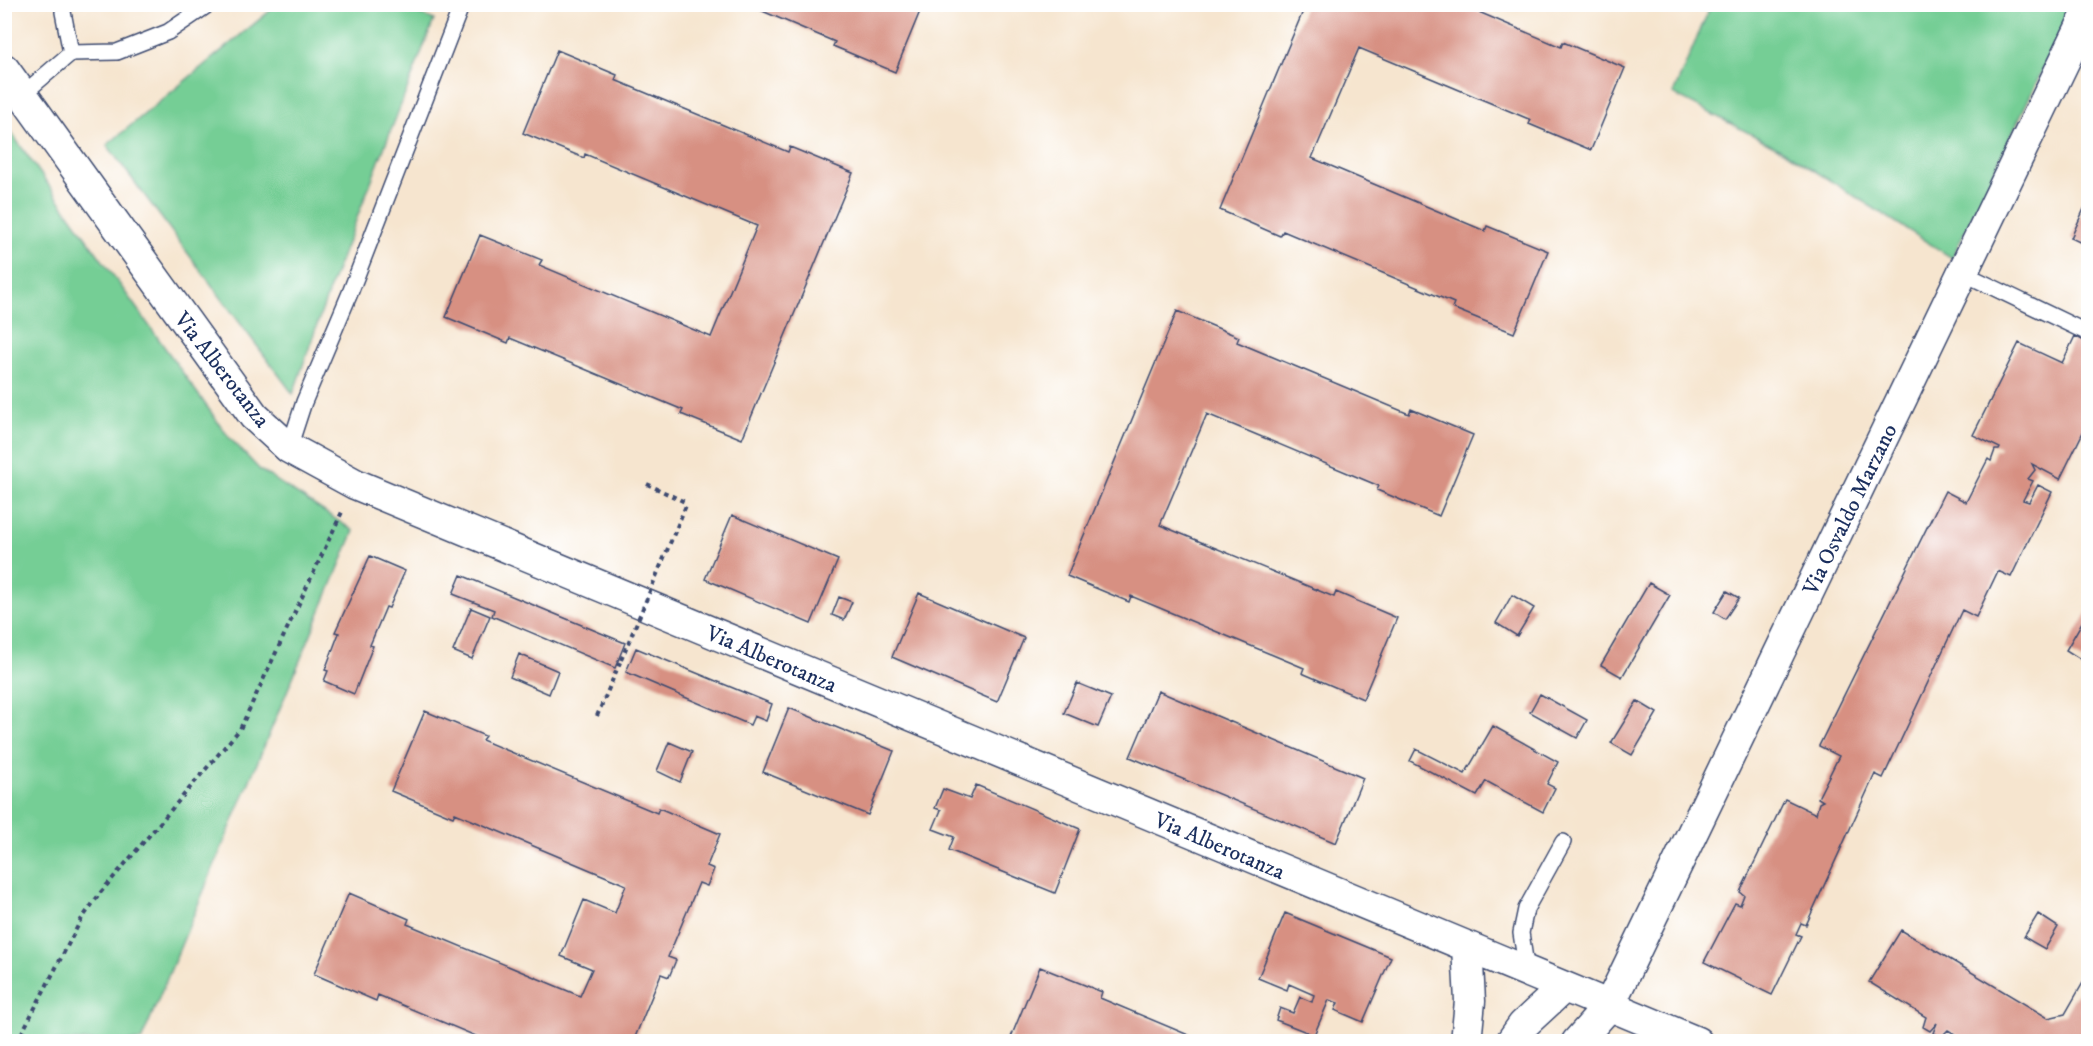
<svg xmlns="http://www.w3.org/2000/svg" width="2093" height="1046" font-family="'IM FELL DW Pica',serif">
<rect width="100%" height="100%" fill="#fff"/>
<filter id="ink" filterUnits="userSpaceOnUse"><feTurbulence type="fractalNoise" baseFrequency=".0167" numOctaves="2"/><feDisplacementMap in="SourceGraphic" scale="12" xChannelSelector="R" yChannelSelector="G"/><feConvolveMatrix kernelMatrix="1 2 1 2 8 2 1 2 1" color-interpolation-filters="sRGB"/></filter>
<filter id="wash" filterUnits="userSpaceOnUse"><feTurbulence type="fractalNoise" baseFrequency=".008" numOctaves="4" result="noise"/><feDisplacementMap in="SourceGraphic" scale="24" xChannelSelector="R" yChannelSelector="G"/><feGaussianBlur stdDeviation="1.35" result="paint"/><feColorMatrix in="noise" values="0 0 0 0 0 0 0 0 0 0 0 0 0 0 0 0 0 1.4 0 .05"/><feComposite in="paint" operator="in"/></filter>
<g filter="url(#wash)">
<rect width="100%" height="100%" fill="#f6e5cf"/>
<!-- green -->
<path fill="#74ce95" stroke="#487e7a" stroke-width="1.5" d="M 277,5 L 400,5 L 434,20 L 332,282 L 293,394 L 107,145 Z
M 1711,5 L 2074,5 L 1952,258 L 1782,150 L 1673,94 Z
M 5,124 L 228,436 L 260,470 L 354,531 L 141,1041 L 5,1041 Z"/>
<g id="blocks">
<!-- building -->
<path fill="#d79082" d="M 746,4 L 923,4 L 895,72 L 833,46 L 835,42 Z
M 1306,4 L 1460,4 L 1561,47 L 1563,42 L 1625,68 L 1591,150 L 1529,124 L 1531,120 L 1359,48 L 1312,158 L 1485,231 L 1487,226 L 1548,251 L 1514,333 L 1452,308 L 1454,303 L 1283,231 L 1280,236 L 1220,210 Z
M 557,50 L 617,75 L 615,80 L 788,152 L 790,147 L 853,173 L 742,439 L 681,414 L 683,410 L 510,338 L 508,343 L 446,317 L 480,235 L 542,260 L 539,265 L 711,337 L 757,226 L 585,154 L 584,158 L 523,133 Z
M 2088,200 L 2088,246 L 2071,238 Z
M 1177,311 L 1239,337 L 1237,342 L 1409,414 L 1411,409 L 1473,435 L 1439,516 L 1377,490 L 1379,486 L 1207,414 L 1160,525 L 1334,597 L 1336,592 L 1397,618 L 1363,699 L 1302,673 L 1304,668 L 1131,596 L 1129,602 L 1067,576 Z
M 2075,336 L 2088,343 L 2088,422 L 2060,479 L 2032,464 L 2035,470 L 2028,479 L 2033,481 L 2023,500 L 2029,502 L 2038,485 L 2052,492 L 2011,577 L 1998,571 L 1976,617 L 1962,610 L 1883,778 L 1875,774 L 1806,925 L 1801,923 L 1796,934 L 1801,936 L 1772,995 L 1704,962 L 1735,903 L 1740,905 L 1744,895 L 1740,892 L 1785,799 L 1816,814 L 1819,803 L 1823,801 L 1818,798 L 1839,756 L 1819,746 L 1945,491 L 1966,502 L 1988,459 L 1991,461 L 1995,450 L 1999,450 L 2000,448 L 1973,435 L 2019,343 L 2062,363 Z
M 732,515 L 838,560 L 811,624 L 705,579 Z
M 370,556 L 405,571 L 389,608 L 386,607 L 370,645 L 373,646 L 354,694 L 324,681 L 328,671 L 325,670 L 339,633 L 335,632 Z
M 461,575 L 625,643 L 615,668 L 492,616 L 494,610 L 453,594 Z
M 1649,583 L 1670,595 L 1622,677 L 1601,665 Z
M 1727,591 L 1739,598 L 1725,619 L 1714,612 Z
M 919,593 L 1024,638 L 997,702 L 892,657 Z
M 1512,595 L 1534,608 L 1517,636 L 1496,623 Z
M 839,597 L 852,602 L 844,620 L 832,615 Z
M 471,608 L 490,616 L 472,659 L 453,651 Z
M 2088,612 L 2088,664 L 2066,650 Z
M 636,648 L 772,704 L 766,721 L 754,716 L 750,725 L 626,672 Z
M 519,654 L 558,671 L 549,694 L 510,677 Z
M 1077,683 L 1111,697 L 1098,727 L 1064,713 Z
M 1158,691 L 1363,778 L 1336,843 L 1130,757 Z
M 1540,694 L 1587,720 L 1577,738 L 1530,712 Z
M 1637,701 L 1657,713 L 1632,755 L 1611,743 Z
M 789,708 L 894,751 L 868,815 L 763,772 Z
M 425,711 L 485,736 L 482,740 L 657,813 L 659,808 L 720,834 L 707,866 L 714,869 L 707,886 L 699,883 L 668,957 L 676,960 L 669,977 L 661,974 L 633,1042 L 490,1042 L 378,995 L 376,1001 L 314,974 L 349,893 L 409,919 L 407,924 L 580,996 L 592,969 L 561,956 L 584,900 L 615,913 L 626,885 L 455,813 L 453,817 L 391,791 Z
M 1493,726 L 1558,762 L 1547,784 L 1555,788 L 1543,812 L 1486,781 L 1477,796 L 1410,761 L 1416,749 L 1465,774 Z
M 669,742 L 692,752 L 680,782 L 657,771 Z
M 976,785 L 1080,829 L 1055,893 L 949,850 L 954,837 L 933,829 L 941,810 L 935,808 L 943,789 L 970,799 Z
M 1285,913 L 1391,957 L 1363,1022 L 1335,1010 L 1338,1003 L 1329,1000 L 1314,1035 L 1276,1020 L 1280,1008 L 1293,1013 L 1300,997 L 1312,1002 L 1314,995 L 1289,984 L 1287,990 L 1258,978 Z
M 2038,914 L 2058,927 L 2045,949 L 2024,937 Z
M 1901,930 L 2048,1018 L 2065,1014 L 2088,974 L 2088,1042 L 1968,1042 L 1948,1030 L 1941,1037 L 1933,1033 L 1937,1023 L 1930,1031 L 1923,1027 L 1926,1017 L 1869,982 Z
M 1040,967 L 1102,992 L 1100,998 L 1205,1042 L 1009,1042 Z"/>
</g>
</g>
<g filter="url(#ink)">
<use href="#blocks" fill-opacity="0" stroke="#3c4a6f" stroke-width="1.5"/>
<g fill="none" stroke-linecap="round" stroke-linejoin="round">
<!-- lane casing -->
<g stroke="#3c4a6f" stroke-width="18">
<path id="lane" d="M 65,4 L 63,12 L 71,53
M 23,94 L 71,53 L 117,52 L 168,32 L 209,4
M 1963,273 L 2088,333
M 289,448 L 304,402 L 350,293 L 462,4
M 1527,972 L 1521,933 L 1526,909 L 1563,842"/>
</g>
<!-- street casing -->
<g stroke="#3c4a6f" stroke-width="33">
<path id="street" d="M 4,69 L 254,416 L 289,448 L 355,484 L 1697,1042
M 1466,1042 L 1470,1001 L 1467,947
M 1511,1042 L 1523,1025 L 1563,988
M 1577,1042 L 1609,1006 L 2088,12"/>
</g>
<!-- path -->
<path stroke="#3c4a6f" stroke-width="4" stroke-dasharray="4.5 4.5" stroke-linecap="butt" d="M 647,484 L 687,503
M 597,716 L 621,660
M 17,1042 L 81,920 L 101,892 L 240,729 L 342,512"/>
<!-- lane -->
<use href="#lane" stroke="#fff" stroke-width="15"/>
<!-- street -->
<use href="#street" stroke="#fff" stroke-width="30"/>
<!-- path-bridge -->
<path stroke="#3c4a6f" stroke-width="4" stroke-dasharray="4.5 4.5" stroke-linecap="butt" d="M 621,660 L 687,503"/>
</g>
</g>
<g text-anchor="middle" stroke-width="4.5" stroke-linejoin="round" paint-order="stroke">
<!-- street labels -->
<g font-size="22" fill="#1b2f5e" stroke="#fff">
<text transform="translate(223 369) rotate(52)" y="8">Via Alberotanza</text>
<text transform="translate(1849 509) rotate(-64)" y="8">Via Osvaldo Marzano</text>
<text transform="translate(772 658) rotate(23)" y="8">Via Alberotanza</text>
<text transform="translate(1220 845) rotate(23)" y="8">Via Alberotanza</text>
</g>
</g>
<!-- margin -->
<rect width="2093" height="1046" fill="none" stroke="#fff" stroke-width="24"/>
</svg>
